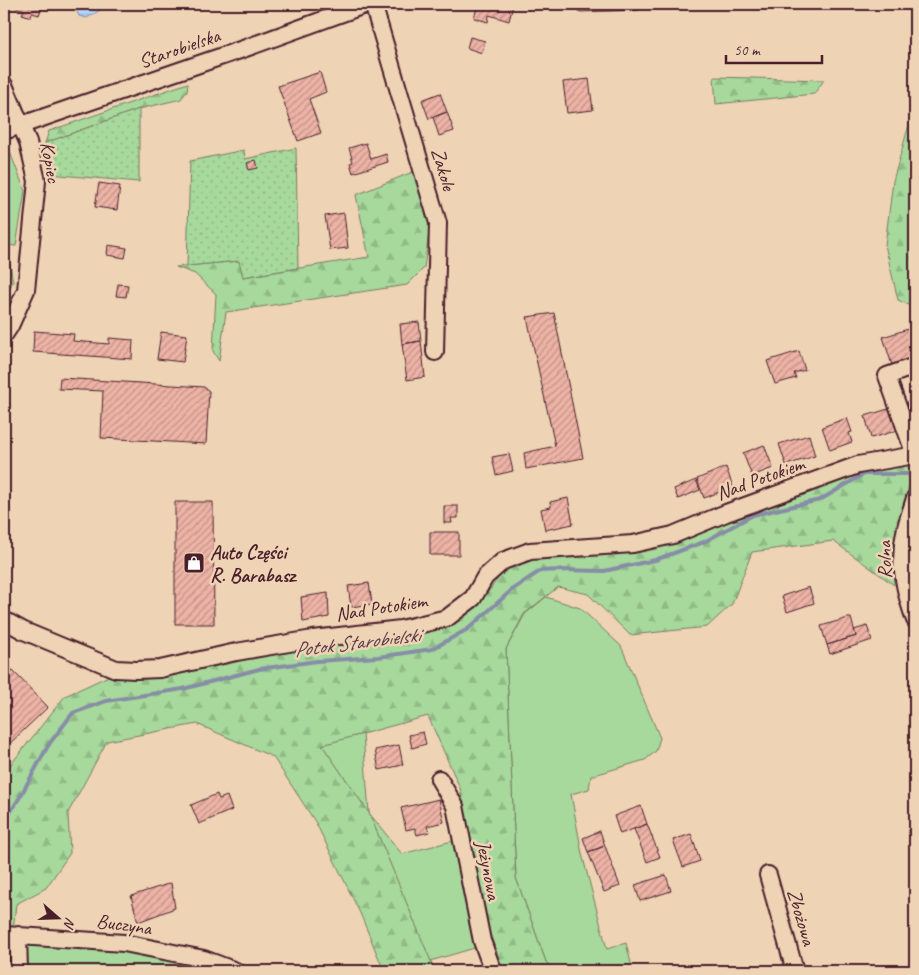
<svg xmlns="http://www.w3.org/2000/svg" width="919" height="975" font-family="Caveat,sans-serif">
<defs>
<pattern id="forest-firs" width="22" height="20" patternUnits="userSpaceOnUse" patternTransform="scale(1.25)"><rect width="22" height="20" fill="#a6d99b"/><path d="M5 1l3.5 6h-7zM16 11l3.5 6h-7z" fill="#90ba86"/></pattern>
<pattern id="park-dots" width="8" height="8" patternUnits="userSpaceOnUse" patternTransform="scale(1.25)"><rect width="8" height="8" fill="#a6d99b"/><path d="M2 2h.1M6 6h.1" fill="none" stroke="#90ba86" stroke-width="1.8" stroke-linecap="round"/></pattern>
<pattern id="water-rules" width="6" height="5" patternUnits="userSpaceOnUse" patternTransform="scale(1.25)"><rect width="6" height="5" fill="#b0d6f9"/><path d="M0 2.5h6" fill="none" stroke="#99b7d6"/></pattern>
<pattern id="building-hatch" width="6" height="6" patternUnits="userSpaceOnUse" patternTransform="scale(1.25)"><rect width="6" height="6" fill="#edb3a6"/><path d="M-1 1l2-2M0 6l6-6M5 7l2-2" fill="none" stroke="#c29187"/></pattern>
</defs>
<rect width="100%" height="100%" fill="#eed3b5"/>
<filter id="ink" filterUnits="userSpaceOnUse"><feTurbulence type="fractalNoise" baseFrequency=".02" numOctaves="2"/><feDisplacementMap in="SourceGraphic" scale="10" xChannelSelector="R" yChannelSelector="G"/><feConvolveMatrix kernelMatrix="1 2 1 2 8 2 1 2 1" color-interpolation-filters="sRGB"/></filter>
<g filter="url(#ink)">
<!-- grass -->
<path fill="#a6d99b" stroke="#787c63" d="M 8,147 L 25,191 L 16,246 L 4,245 L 4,148 Z
M 10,264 L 13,282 L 4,298 L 4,266 Z
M 546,597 L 580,608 L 621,646 L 660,738 L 656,751 L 645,760 L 591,776 L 589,789 L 571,794 L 582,854 L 607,949 L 626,943 L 633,971 L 553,971 L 546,962 L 516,878 L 506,649 L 525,614 Z
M 363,734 L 369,813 L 402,854 L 456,840 L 478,947 L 430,961 L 369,813 L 321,744 Z
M 25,943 L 120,950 L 173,961 L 210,971 L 25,971 Z"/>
<!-- forest -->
<path fill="url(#forest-firs)" stroke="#787c63" d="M 714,77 L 824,80 L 814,94 L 716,104 Z
M 188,83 L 187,91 L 181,99 L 139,109 L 45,143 L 49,131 Z
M 915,118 L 915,308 L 898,300 L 885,245 L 893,181 L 910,121 Z
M 415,171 L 430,226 L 424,268 L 407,285 L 226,312 L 219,361 L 213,351 L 216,294 L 195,274 L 176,267 L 240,261 L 243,277 L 369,257 L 356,195 Z
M 915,463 L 896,535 L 893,569 L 894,585 L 833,541 L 752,552 L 732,604 L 707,627 L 630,635 L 588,594 L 558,587 L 524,614 L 506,649 L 516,878 L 546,962 L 553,971 L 504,971 L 485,921 L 460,788 L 428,716 L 322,745 L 369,813 L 435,971 L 384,971 L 360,913 L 316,823 L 273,757 L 197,724 L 107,741 L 68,813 L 70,853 L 46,888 L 16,904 L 10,956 L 4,957 L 4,773 L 65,696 L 113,674 L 132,679 L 161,677 L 315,646 L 448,626 L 479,604 L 503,572 L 531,557 L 730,519 L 865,470 Z
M 915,524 L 915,579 C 908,559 909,545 915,524 Z"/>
<!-- park -->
<path fill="url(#park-dots)" stroke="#787c63" d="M 139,109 L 139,182 L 49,174 L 45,143 Z
M 296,148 L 298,268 L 243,277 L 239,261 L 187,266 L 190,161 L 244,150 L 245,159 Z"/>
<!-- water -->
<path fill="url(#water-rules)" stroke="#878da7" d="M 74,4 L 110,4 L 87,18 L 79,16 Z"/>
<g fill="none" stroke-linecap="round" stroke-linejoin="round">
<!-- stream -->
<path stroke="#878da7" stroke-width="4" d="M 4,822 L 20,797 L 49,744 L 73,713 L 106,701 L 183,689 L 259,669 L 317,661 L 378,657 L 432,649 L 468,629 L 513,589 L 540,571 L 561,570 L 604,571 L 655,560 L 704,542 L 753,515 L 820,500 L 864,474 L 915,474"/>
</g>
<!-- building -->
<path fill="url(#building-hatch)" stroke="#4a1f2b" d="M 4,4 L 43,4 L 39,15 L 32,13 L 31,17 L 22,14 L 24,10 L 6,4 L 4,11 Z
M 478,4 L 513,5 L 509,21 L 489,15 L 488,22 L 474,18 Z
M 578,4 L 639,4 L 639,10 L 578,12 Z
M 470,37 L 485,41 L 482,53 L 467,48 Z
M 320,72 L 326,92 L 309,99 L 321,133 L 298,141 L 278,86 Z
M 589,79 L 593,110 L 567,113 L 563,82 Z
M 440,93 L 447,112 L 429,119 L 422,100 Z
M 447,112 L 454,131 L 439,136 L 433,117 Z
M 366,143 L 371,159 L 386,154 L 388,162 L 353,173 L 350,163 L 353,162 L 349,148 Z
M 256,160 L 258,168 L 249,170 L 247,163 Z
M 99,183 L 120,186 L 117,210 L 95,207 Z
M 344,213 L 348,248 L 330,250 L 325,216 Z
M 108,245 L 127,248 L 125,258 L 107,255 Z
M 118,284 L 128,285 L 126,297 L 116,296 Z
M 554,313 L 583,458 L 526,469 L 524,453 L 555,446 L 527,317 Z
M 419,322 L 421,341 L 402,344 L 400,324 Z
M 908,329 L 915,351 L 915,358 L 892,365 L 883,337 Z
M 34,331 L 74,334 L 73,341 L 109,344 L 109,338 L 133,340 L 132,359 L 33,352 Z
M 161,332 L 187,335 L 183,362 L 157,359 Z
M 421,341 L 425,377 L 407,380 L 402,344 Z
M 799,351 L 805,370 L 794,373 L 796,378 L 775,384 L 767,361 Z
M 60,378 L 204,387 L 209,391 L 206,444 L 101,438 L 103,391 L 59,389 Z
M 892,408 L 899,430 L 871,438 L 865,416 Z
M 847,418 L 852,432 L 849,433 L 852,442 L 830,450 L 822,427 Z
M 809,435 L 815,456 L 786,465 L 779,444 Z
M 764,445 L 773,468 L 752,476 L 743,453 Z
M 509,454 L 513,471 L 496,475 L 492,457 Z
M 726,467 L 733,487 L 704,498 L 697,479 Z
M 696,480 L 700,490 L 678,499 L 674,489 Z
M 568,498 L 573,524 L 545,530 L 541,509 L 551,507 L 550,502 Z
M 175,502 L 213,502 L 214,624 L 175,624 Z
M 444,506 L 458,506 L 458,518 L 451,518 L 452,523 L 444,523 Z
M 430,532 L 459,532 L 459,555 L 430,555 Z
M 369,583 L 372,604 L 351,607 L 348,586 Z
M 809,587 L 814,603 L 787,612 L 782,596 Z
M 328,593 L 329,617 L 303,622 L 301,597 Z
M 848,618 L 851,618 L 856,636 L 827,645 L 821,626 Z
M 867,626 L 872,640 L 830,654 L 827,645 L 856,636 L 854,630 Z
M 4,661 L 13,671 L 4,680 Z
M 13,671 L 48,707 L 4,749 L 4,680 Z
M 423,732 L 426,744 L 412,748 L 409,735 Z
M 399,745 L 403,765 L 379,770 L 375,750 Z
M 217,794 L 219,799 L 227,796 L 232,810 L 199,824 L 191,805 Z
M 439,799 L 444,822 L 427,826 L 429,832 L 417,835 L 415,828 L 406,830 L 401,808 Z
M 641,806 L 647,824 L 620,834 L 614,816 Z
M 647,824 L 660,857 L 647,862 L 634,829 Z
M 600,831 L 605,846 L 588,852 L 583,838 Z
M 691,834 L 700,861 L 683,867 L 673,840 Z
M 605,846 L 620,886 L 604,892 L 588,852 Z
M 666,875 L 671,891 L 640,901 L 635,885 Z
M 171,883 L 175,908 L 138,922 L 131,896 Z"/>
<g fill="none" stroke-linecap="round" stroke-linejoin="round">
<!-- minor casing -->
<g stroke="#4a1f2b" stroke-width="20">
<path id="minor" d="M 373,4 L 438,223 L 435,352
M 4,85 L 28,142 L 37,181 L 26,290 L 10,326 L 4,335
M 4,131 L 243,49 L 367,4
M 915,455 L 887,376 L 915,366
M 915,498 C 912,509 907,521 905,532 C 898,562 905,593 915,620
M 4,620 L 24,631 L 116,669 L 136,670 L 160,669 L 236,652 L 313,639 L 401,629 L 447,618 L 473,598 L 485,577 L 503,561 L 530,551 L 633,544 L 673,535 L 726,513 L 858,465 L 915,455
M 439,779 L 455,806 L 482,941 L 493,971
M 768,875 L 795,971
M 4,935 L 124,943 L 204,959 L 236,971
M 18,935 L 19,971"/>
</g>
<!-- minor -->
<use href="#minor" stroke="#eed3b5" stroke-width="16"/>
</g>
</g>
<!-- icons -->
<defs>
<g id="shop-square" transform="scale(1.125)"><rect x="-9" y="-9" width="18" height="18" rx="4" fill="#4a1f2b" stroke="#eed3b5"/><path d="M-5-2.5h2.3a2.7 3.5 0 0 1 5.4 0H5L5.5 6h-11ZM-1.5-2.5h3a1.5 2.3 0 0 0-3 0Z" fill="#fff"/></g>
</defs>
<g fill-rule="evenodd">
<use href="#shop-square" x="194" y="563"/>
</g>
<g text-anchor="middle" stroke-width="5" stroke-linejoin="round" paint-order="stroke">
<!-- street labels -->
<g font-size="20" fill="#4a1f2b" stroke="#eed3b5">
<text transform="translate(179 48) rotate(-19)" y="7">Starobielska</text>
<text transform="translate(51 162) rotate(80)" y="7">Kopiec</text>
<text transform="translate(444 169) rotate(74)" y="7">Zakole</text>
<text transform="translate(760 478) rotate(-20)" y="7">Nad Potokiem</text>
<text transform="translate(884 560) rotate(-91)" y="7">Rolna</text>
<text transform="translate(381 607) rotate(-9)" y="7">Nad Potokiem</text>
<text transform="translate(489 870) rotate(79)" y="7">Jeżynowa</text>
<text transform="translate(802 917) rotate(74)" y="7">Zbożowa</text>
<text transform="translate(124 924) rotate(8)" y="7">Buczyna</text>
</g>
<!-- poi labels -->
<g font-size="20" font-weight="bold" fill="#4a1f2b" stroke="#eed3b5" text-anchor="start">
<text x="210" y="559">Auto Części<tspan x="210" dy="23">R. Barabasz</tspan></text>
</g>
<!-- water labels -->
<g font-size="21" font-style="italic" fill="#593a4a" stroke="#eed3b5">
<text transform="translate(357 642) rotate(-7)" y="7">Potok Starobielski</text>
</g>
</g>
<!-- margin -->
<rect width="919" height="975" fill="none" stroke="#eed3b5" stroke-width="20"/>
<rect x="10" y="10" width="899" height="955" fill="none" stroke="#4a1f2b" stroke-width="2" filter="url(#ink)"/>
<!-- north arrow -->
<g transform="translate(58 918) rotate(110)" stroke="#eed3b5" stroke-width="4" paint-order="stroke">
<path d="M0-4L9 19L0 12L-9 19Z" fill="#4a1f2b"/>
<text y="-8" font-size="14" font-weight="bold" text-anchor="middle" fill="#4a1f2b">N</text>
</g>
<!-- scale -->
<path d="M726 55v8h96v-8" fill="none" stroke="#4a1f2b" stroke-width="2.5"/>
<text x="734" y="55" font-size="15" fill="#4a1f2b" stroke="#eed3b5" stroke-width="4" paint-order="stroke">50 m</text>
</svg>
